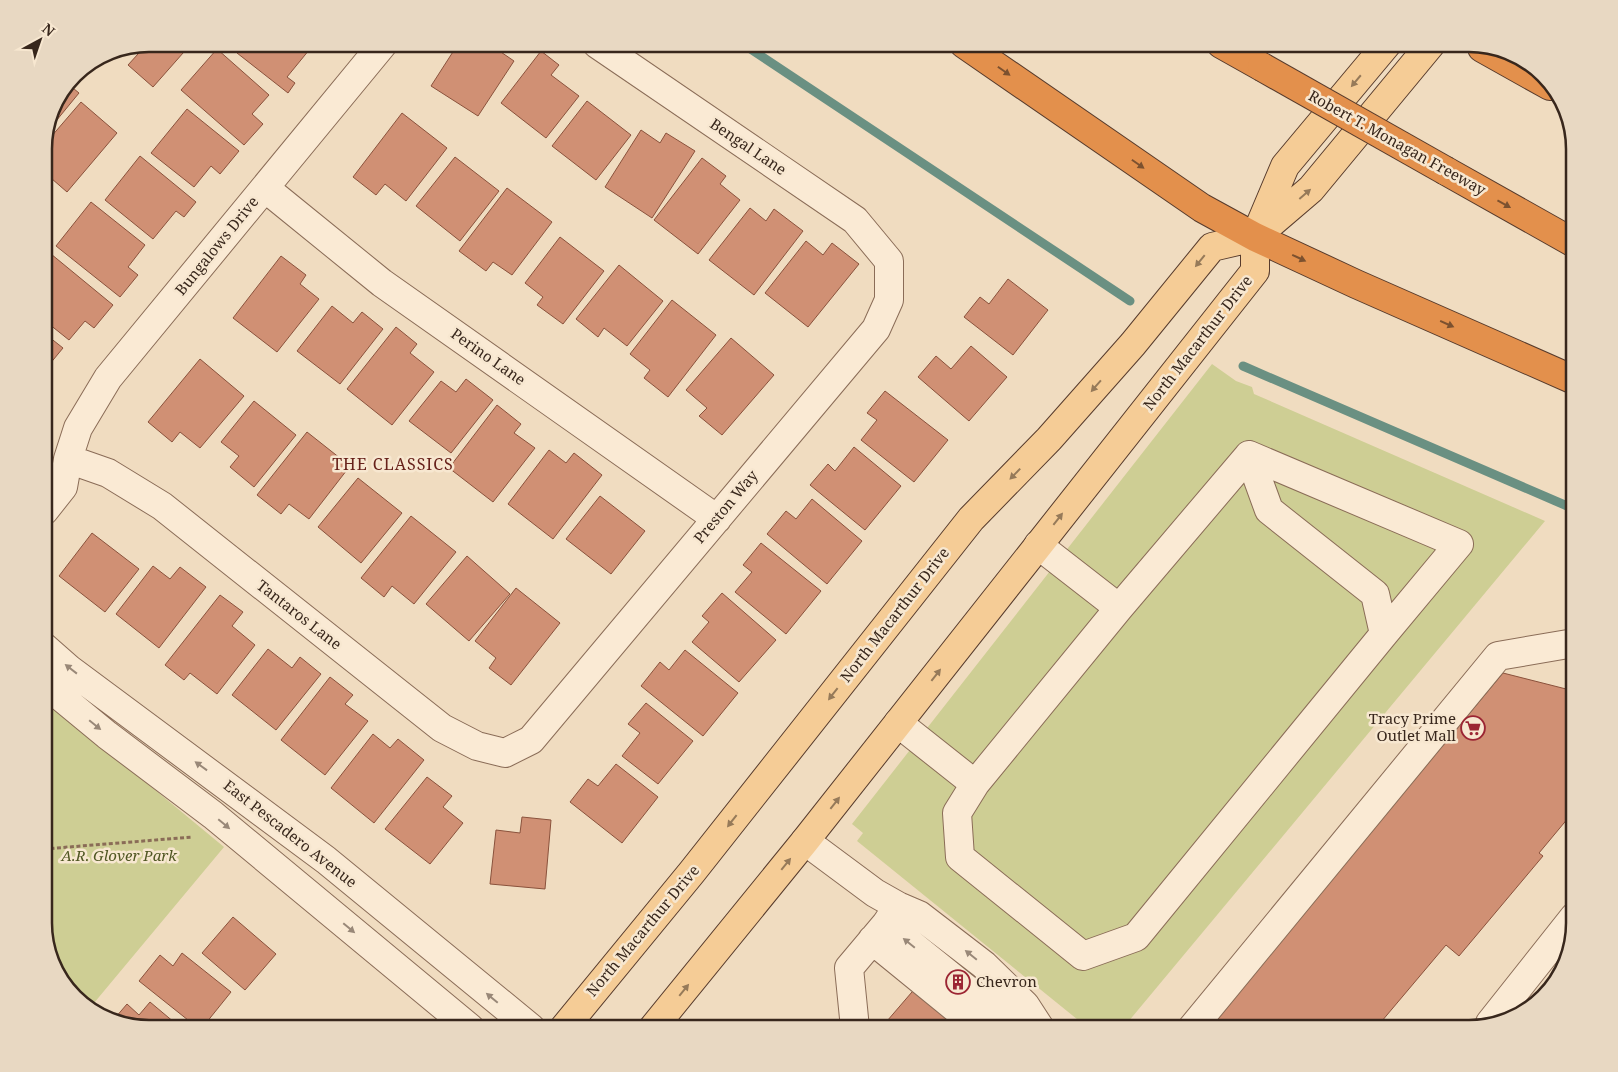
<svg xmlns="http://www.w3.org/2000/svg" width="1618" height="1072" font-family="'Noto Serif',serif">
<rect width="100%" height="100%" fill="#f0dcc0"/>
<!-- green -->
<path fill="#cece94" d="M 1212,364 L 1236,381 L 1252,387 L 1254,394 L 1545,521 L 1123,1028 L 1088,1028 L 857,841 L 863,833 L 852,824 Z
M 44,698 L 224,847 L 89,1009 L 58,975 L 44,929 Z"/>
<g fill="none" stroke-linecap="round" stroke-linejoin="round">
<!-- stream -->
<path stroke="#6a9082" stroke-width="9" d="M 743,44 L 1130,301
M 1243,366 L 1574,509"/>
</g>
<!-- building -->
<path fill="#d09074" stroke="#8a523c" d="M 149,44 L 191,44 L 153,87 L 128,65 L 138,54 L 130,47 Z
M 244,44 L 314,44 L 287,77 L 295,83 L 288,93 L 237,53 Z
M 458,44 L 498,44 L 495,48 L 514,61 L 478,116 L 431,86 Z
M 217,49 L 269,95 L 252,114 L 263,124 L 244,145 L 181,90 Z
M 541,51 L 559,65 L 551,75 L 579,96 L 546,138 L 501,103 Z
M 68,84 L 79,93 L 47,132 L 52,109 Z
M 587,101 L 631,135 L 596,180 L 552,146 Z
M 81,102 L 117,133 L 67,192 L 44,172 L 44,145 Z
M 187,109 L 239,151 L 220,174 L 211,166 L 194,187 L 151,153 Z
M 402,113 L 447,148 L 406,201 L 385,184 L 376,195 L 353,177 Z
M 641,130 L 660,143 L 666,133 L 695,151 L 652,218 L 605,187 Z
M 140,156 L 196,202 L 184,217 L 176,211 L 153,239 L 105,200 Z
M 455,157 L 499,191 L 460,241 L 416,206 Z
M 702,158 L 726,176 L 720,184 L 740,200 L 698,254 L 654,220 Z
M 507,188 L 552,222 L 512,275 L 493,262 L 486,271 L 459,251 Z
M 91,202 L 145,245 L 128,267 L 138,275 L 120,297 L 56,246 Z
M 750,208 L 766,221 L 774,209 L 803,231 L 754,295 L 709,260 Z
M 560,237 L 604,271 L 563,324 L 537,305 L 543,297 L 525,283 Z
M 806,241 L 823,255 L 832,243 L 859,264 L 808,327 L 765,293 Z
M 51,254 L 113,305 L 94,328 L 85,321 L 69,340 L 44,320 L 44,263 Z
M 281,256 L 306,275 L 300,284 L 319,299 L 277,352 L 233,318 Z
M 619,265 L 663,301 L 627,346 L 604,328 L 598,337 L 576,319 Z
M 1008,279 L 1048,310 L 1013,355 L 964,317 L 980,297 L 989,304 Z
M 672,300 L 716,335 L 668,397 L 644,378 L 650,370 L 630,354 Z
M 332,306 L 353,323 L 362,312 L 383,329 L 340,384 L 297,351 Z
M 396,327 L 417,344 L 410,353 L 434,372 L 392,425 L 347,389 Z
M 44,333 L 63,348 L 44,371 L 52,376 L 44,386 Z
M 731,338 L 774,375 L 722,435 L 699,416 L 707,408 L 686,390 Z
M 971,346 L 1007,377 L 969,421 L 918,377 L 936,356 L 951,369 Z
M 200,359 L 244,396 L 200,448 L 180,432 L 172,442 L 148,422 Z
M 466,379 L 493,400 L 451,453 L 409,421 L 441,381 L 456,392 Z
M 885,391 L 948,440 L 914,482 L 861,440 L 877,420 L 867,413 Z
M 254,401 L 296,435 L 254,487 L 230,467 L 239,456 L 221,442 Z
M 497,405 L 521,424 L 514,433 L 535,448 L 493,502 L 449,468 Z
M 307,432 L 350,466 L 309,519 L 289,504 L 281,514 L 257,495 Z
M 854,447 L 901,486 L 865,530 L 810,485 L 828,464 L 835,471 Z
M 549,450 L 566,463 L 574,453 L 602,475 L 553,539 L 508,504 Z
M 358,478 L 402,513 L 361,563 L 318,527 Z
M 600,496 L 645,531 L 611,574 L 566,539 Z
M 812,499 L 862,541 L 827,584 L 767,534 L 786,511 L 796,519 Z
M 411,516 L 456,552 L 414,604 L 392,586 L 384,597 L 361,578 Z
M 92,533 L 139,569 L 105,612 L 59,576 Z
M 761,543 L 821,591 L 786,634 L 735,592 L 752,572 L 743,565 Z
M 467,556 L 510,594 L 469,641 L 426,604 Z
M 153,566 L 170,579 L 180,567 L 206,587 L 159,648 L 116,614 Z
M 516,588 L 560,623 L 511,685 L 489,668 L 496,658 L 475,641 Z
M 722,593 L 776,640 L 739,682 L 692,642 L 709,622 L 702,616 Z
M 220,595 L 243,612 L 232,626 L 255,645 L 217,694 L 190,673 L 184,680 L 165,665 Z
M 268,649 L 292,668 L 300,657 L 321,674 L 276,730 L 232,695 Z
M 685,650 L 738,693 L 703,736 L 641,686 L 660,662 L 669,670 Z
M 1503,673 L 1574,691 L 1574,811 L 1539,853 L 1543,856 L 1459,956 L 1446,945 L 1376,1028 L 1208,1028 Z
M 330,677 L 353,695 L 345,704 L 368,721 L 325,775 L 281,740 Z
M 646,703 L 693,741 L 658,784 L 622,756 L 640,733 L 628,724 Z
M 373,734 L 390,748 L 398,739 L 424,760 L 374,823 L 331,788 Z
M 616,764 L 658,797 L 622,843 L 570,802 L 588,779 L 598,786 Z
M 427,777 L 452,796 L 443,807 L 463,823 L 430,864 L 385,829 Z
M 522,817 L 551,820 L 545,889 L 490,884 L 496,830 L 520,833 Z
M 233,917 L 276,954 L 245,990 L 202,953 Z
M 182,953 L 231,992 L 202,1028 L 198,1028 L 139,981 L 160,955 L 173,966 Z
M 918,985 L 968,1028 L 881,1028 Z
M 150,1002 L 181,1028 L 149,1028 L 115,1018 L 127,1004 L 139,1015 Z"/>
<g fill="none" stroke-linecap="round" stroke-linejoin="round">
<!-- minor casing -->
<g stroke="#8a6c57" stroke-width="30">
<path id="minor" d="M 265,188 L 382,283 L 717,519
M 1249,455 L 1269,510 L 1375,594 L 1384,634
M 68,459 L 108,473 L 162,506 L 442,728 L 477,746 L 505,753 L 531,740 L 876,329 L 889,300 L 889,261 L 855,220 L 597,44
M 44,511 L 63,487 L 68,459 L 78,428 L 108,378 L 383,44
M 1038,545 L 1119,608
M 44,647 L 69,669 L 326,860 L 531,1028
M 44,683 L 107,735 L 213,815 L 470,1028
M 898,723 L 975,784 L 957,813 L 960,857 L 1083,956 L 1136,937 L 1384,634 L 1459,544 L 1249,455 L 1119,608 L 975,784
M 805,841 L 875,893 L 898,906 L 886,924 L 849,968 L 855,1028
M 898,906 L 919,915 L 984,965 L 1025,1005 L 1040,1028
M 886,924 L 1015,1028
M 872,940 L 980,1028
M 1490,1023 L 1574,917
M 1192,1028 L 1498,656 L 1574,643"/>
</g>
<!-- major casing -->
<g stroke="#573b2c" stroke-width="30">
<path id="major" d="M 564,1028 L 692,872 L 971,519 L 1049,439 L 1133,344 L 1212,247 L 1255,237 L 1285,166 L 1387,44
M 653,1028 L 805,841 L 1255,271 L 1255,237 L 1311,189 L 1431,44"/>
</g>
<!-- highway casing -->
<g stroke="#573b2c" stroke-width="30">
<path id="highway" d="M 964,44 L 1202,208 L 1255,237 L 1356,284 L 1574,380
M 1221,44 L 1262,67
M 1482,48 L 1550,86
M 1446,171 L 1574,243"/>
</g>
<!-- path -->
<path stroke="#8a6c57" stroke-width="3" stroke-dasharray="4 2.5" stroke-linecap="butt" d="M 44,849 L 193,837"/>
<!-- minor -->
<use href="#minor" stroke="#faead4" stroke-width="28"/>
<!-- major -->
<use href="#major" stroke="#f5cc96" stroke-width="28"/>
<!-- highway -->
<use href="#highway" stroke="#e3904c" stroke-width="28"/>
<!-- highway-bridge casing -->
<g stroke="#573b2c" stroke-width="30" stroke-linecap="butt">
<path id="highway-bridge" d="M 1262,67 L 1446,171"/>
</g>
<!-- highway-bridge -->
<use href="#highway-bridge" stroke="#e3904c" stroke-width="28"/>
</g>
<!-- one-way arrows -->
<defs><path id="oneway-solid" d="M-6-.8H1V-3.2L6.5 0L1 3.2V.8H-6Z" transform="scale(1.25)"/></defs>
<g fill="#7c512f">
<use href="#oneway-solid" transform="translate(1004 71) rotate(35)"/>
<use href="#oneway-solid" transform="translate(1138 164) rotate(35)"/>
<use href="#oneway-solid" transform="translate(1504 204) rotate(29)"/>
<use href="#oneway-solid" transform="translate(1299 258) rotate(25)"/>
<use href="#oneway-solid" transform="translate(1447 324) rotate(24)"/>
</g>
<g fill="#967a59">
<use href="#oneway-solid" transform="translate(1356 81) rotate(130)"/>
<use href="#oneway-solid" transform="translate(1305 194) rotate(-41)"/>
<use href="#oneway-solid" transform="translate(1200 261) rotate(129)"/>
<use href="#oneway-solid" transform="translate(1096 386) rotate(131)"/>
<use href="#oneway-solid" transform="translate(1015 474) rotate(134)"/>
<use href="#oneway-solid" transform="translate(1058 519) rotate(-52)"/>
<use href="#oneway-solid" transform="translate(936 675) rotate(-52)"/>
<use href="#oneway-solid" transform="translate(833 694) rotate(128)"/>
<use href="#oneway-solid" transform="translate(835 803) rotate(-52)"/>
<use href="#oneway-solid" transform="translate(732 821) rotate(128)"/>
<use href="#oneway-solid" transform="translate(786 864) rotate(-51)"/>
<use href="#oneway-solid" transform="translate(684 990) rotate(-51)"/>
</g>
<g fill="#998878">
<use href="#oneway-solid" transform="translate(71 669) rotate(-142)"/>
<use href="#oneway-solid" transform="translate(95 725) rotate(39)"/>
<use href="#oneway-solid" transform="translate(201 766) rotate(-144)"/>
<use href="#oneway-solid" transform="translate(224 824) rotate(40)"/>
<use href="#oneway-solid" transform="translate(349 928) rotate(40)"/>
<use href="#oneway-solid" transform="translate(909 943) rotate(-141)"/>
<use href="#oneway-solid" transform="translate(971 955) rotate(-141)"/>
<use href="#oneway-solid" transform="translate(492 998) rotate(-140)"/>
</g>
<!-- icons -->
<defs>
<g id="supermarket-ring" transform="scale(1.25)"><circle r="9.5" fill="#f7e7d0" stroke="#9b2533" stroke-width="1.5"/><path d="M-6-5.5h2.5l.6 2H6L4.5 2H-2.5L-4.4-4H-6ZM-1.5 3.2a1.3 1.3 0 1 0 .1 0ZM3 3.2a1.3 1.3 0 1 0 .1 0Z" fill="#9b2533"/></g>
<g id="building-ring" transform="scale(1.25)"><circle r="9.5" fill="#f7e7d0" stroke="#9b2533" stroke-width="1.5"/><path d="M-4-6H4V6H1V3H-1V6H-4ZM-2.5-4.3h1.7v1.8h-1.7ZM.8-4.3h1.7v1.8H.8ZM-2.5-1h1.7V.8h-1.7ZM.8-1h1.7V.8H.8Z" fill="#9b2533"/></g>
</defs>
<g fill-rule="evenodd">
<use href="#supermarket-ring" x="1473" y="728"/>
<use href="#building-ring" x="958" y="982"/>
</g>
<g text-anchor="middle" stroke-width="5" stroke-linejoin="round" paint-order="stroke">
<!-- street labels -->
<g font-size="15" fill="#38271c" stroke="#f7e7d0">
<text transform="translate(1397 143) rotate(29)" y="5">Robert T. Monagan Freeway</text>
<text transform="translate(748 147) rotate(34)" y="5">Bengal Lane</text>
<text transform="translate(217 246) rotate(-51)" y="5">Bungalows Drive</text>
<text transform="translate(1198 343) rotate(-52)" y="5">North Macarthur Drive</text>
<text transform="translate(488 357) rotate(35)" y="5">Perino Lane</text>
<text transform="translate(726 507) rotate(-50)" y="5">Preston Way</text>
<text transform="translate(299 615) rotate(38)" y="5">Tantaros Lane</text>
<text transform="translate(895 615) rotate(-52)" y="5">North Macarthur Drive</text>
<text transform="translate(290 834) rotate(38)" y="5">East Pescadero Avenue</text>
<text transform="translate(643 931) rotate(-50)" y="5">North Macarthur Drive</text>
</g>
<!-- poi labels -->
<g font-size="15" fill="#38271c" stroke="#f7e7d0" text-anchor="end">
<text x="1456" y="724">Tracy Prime<tspan x="1456" dy="17">Outlet Mall</tspan></text>
<text x="976" y="987" text-anchor="start">Chevron</text>
</g>
<!-- park labels -->
<g font-size="15" font-style="italic" fill="#4f5622" stroke="#f7e7d0">
<text x="119" y="861">A.R. Glover Park</text>
</g>
<!-- neighbourhood labels -->
<g font-size="16" letter-spacing="1" fill="#67211a" stroke="#f7e7d0">
<text x="393" y="470">THE CLASSICS</text>
</g>
</g>
<!-- crop -->
<path d="M0 0H1618V1072H0ZM149 52H1469A97 97 0 0 1 1566 149V923A97 97 0 0 1 1469 1020H149A97 97 0 0 1 52 923V149A97 97 0 0 1 149 52Z" fill="#e8d8c2" fill-rule="evenodd"/>
<path fill="none" stroke="#38271c" stroke-width="2.5" d="M149 52H1469A97 97 0 0 1 1566 149V923A97 97 0 0 1 1469 1020H149A97 97 0 0 1 52 923V149A97 97 0 0 1 149 52Z"/>
<!-- north arrow -->
<g transform="translate(40 40) rotate(40)" stroke="#f7e7d0" stroke-width="4" paint-order="stroke">
<path d="M0-4L9 19L0 12L-9 19Z" fill="#38271c"/>
<text y="-8" font-size="14" font-weight="bold" text-anchor="middle" fill="#38271c">N</text>
</g>
</svg>
